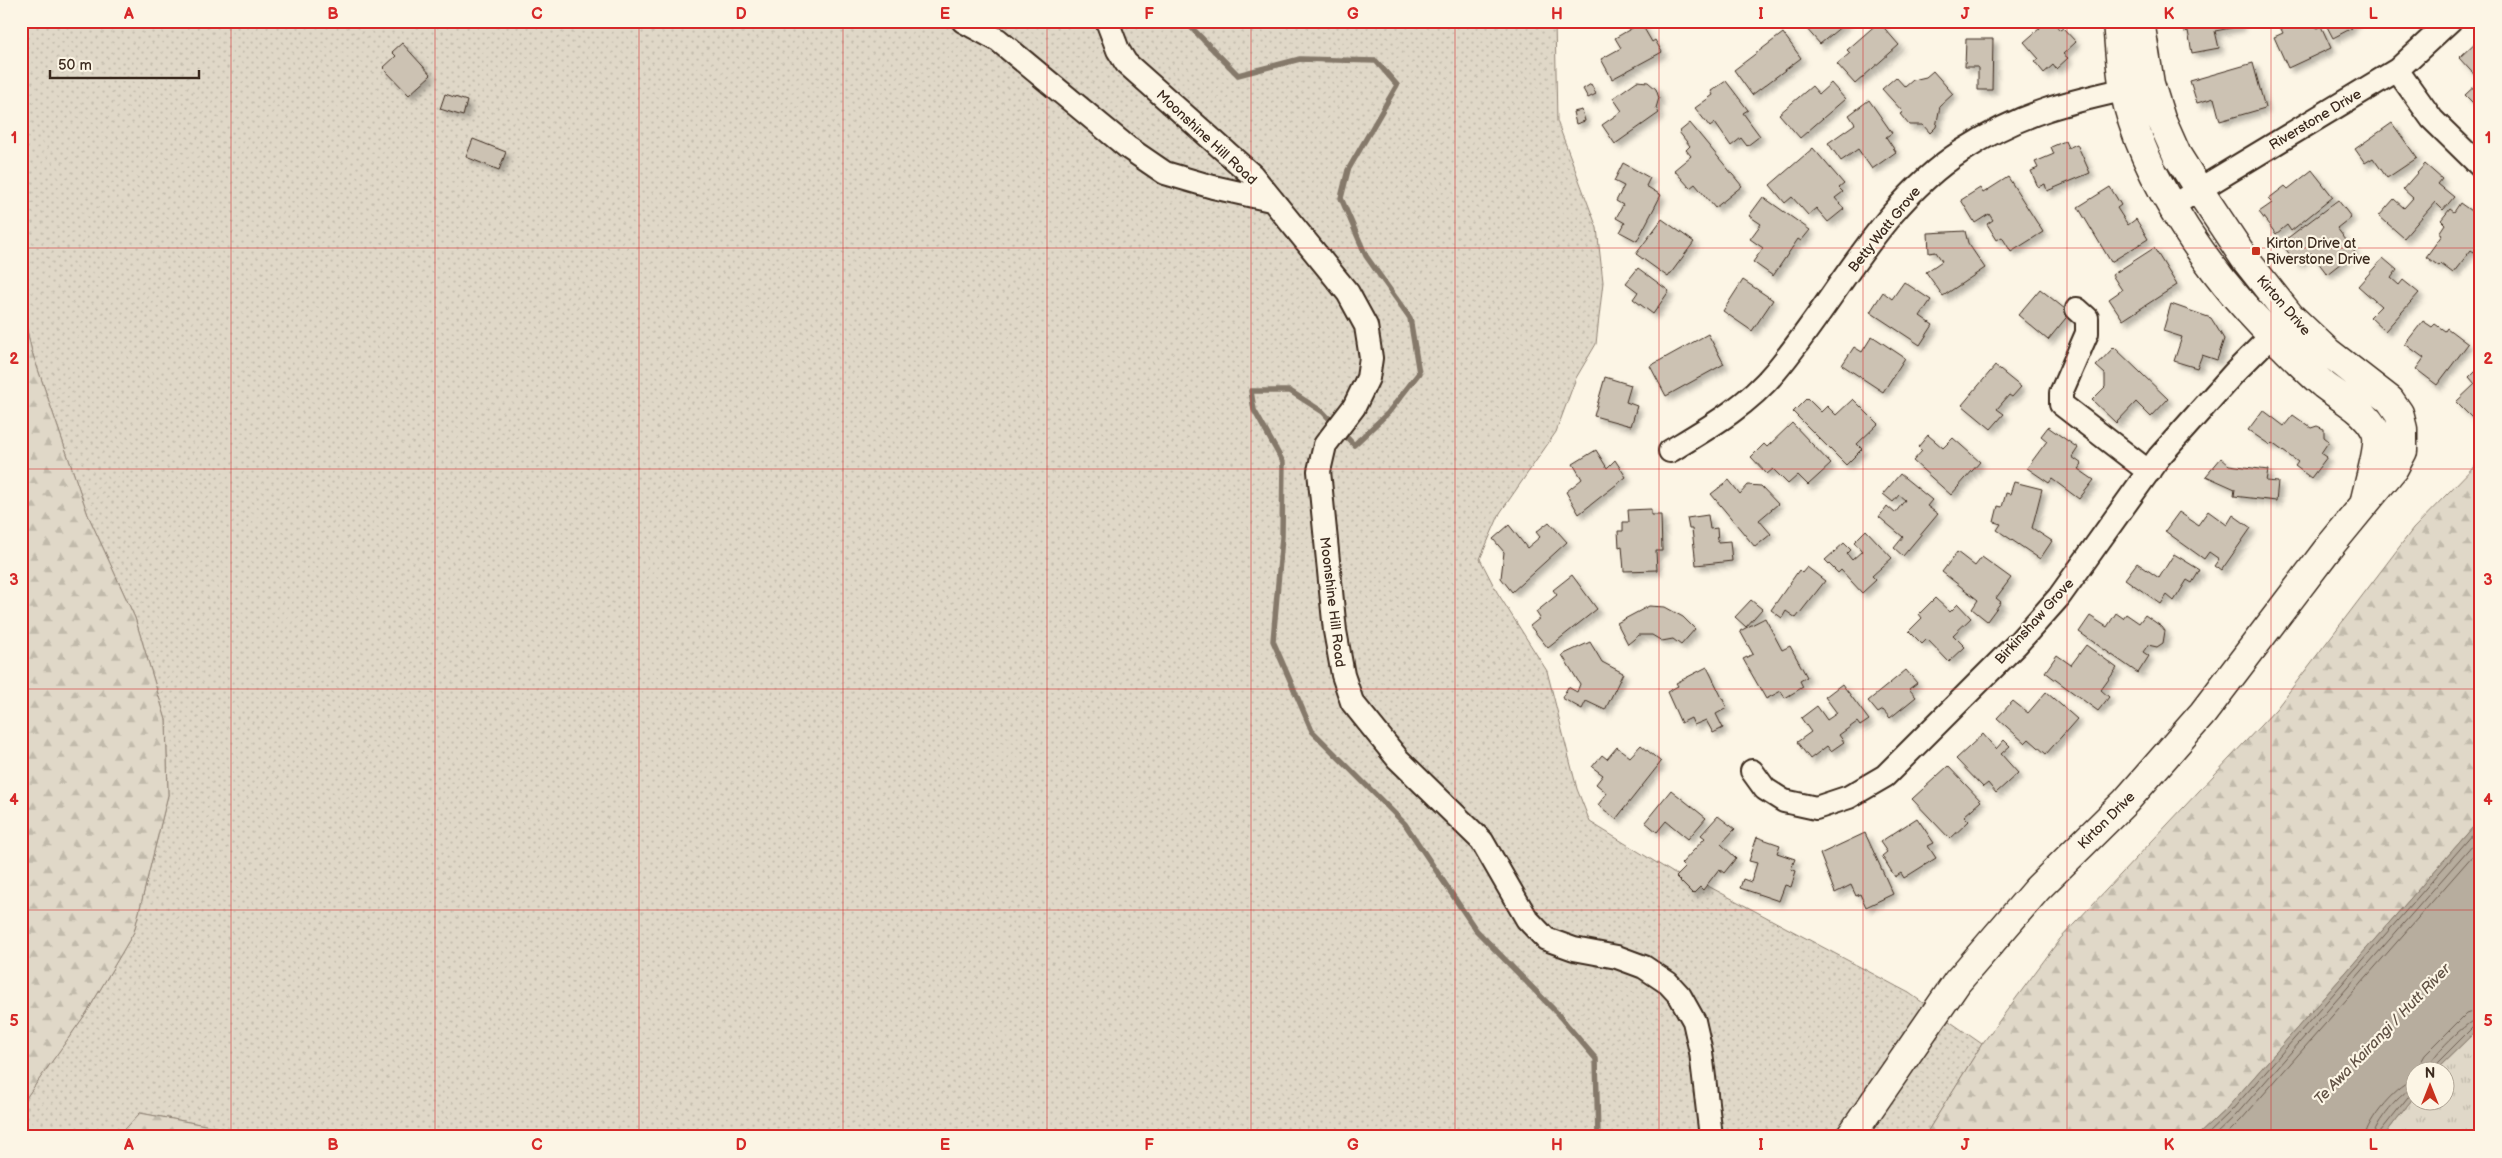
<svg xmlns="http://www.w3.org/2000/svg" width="2502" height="1158" font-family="'Balsamiq Sans',sans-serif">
<defs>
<pattern id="grass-dots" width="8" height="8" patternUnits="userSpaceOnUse" patternTransform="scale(1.25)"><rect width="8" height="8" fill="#e0d8c8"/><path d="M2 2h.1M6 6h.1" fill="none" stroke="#c1baab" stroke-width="1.8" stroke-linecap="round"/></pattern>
<pattern id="forest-firs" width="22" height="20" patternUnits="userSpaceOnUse" patternTransform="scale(1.25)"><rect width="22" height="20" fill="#e0d8c8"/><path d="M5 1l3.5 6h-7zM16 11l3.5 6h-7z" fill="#c1baab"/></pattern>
<pattern id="park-tufts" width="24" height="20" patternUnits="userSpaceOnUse" patternTransform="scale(1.25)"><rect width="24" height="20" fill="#e0d8c8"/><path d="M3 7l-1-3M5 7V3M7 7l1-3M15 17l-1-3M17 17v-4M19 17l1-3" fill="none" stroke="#c1baab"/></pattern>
<filter id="shadow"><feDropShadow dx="4.5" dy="4.5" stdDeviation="2.5" flood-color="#0004"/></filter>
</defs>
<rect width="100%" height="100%" fill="#fcf5e5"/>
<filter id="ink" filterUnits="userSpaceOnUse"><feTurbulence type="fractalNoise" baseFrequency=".02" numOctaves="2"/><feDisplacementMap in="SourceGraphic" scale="10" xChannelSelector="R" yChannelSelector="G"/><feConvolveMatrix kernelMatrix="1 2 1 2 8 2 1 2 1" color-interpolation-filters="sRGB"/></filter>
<g filter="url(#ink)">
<!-- grass -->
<path fill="url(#grass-dots)" stroke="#8e8173" d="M 21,21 L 1555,21 L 1557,121 L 1597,228 L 1603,282 L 1596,344 L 1576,378 L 1556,432 L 1500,513 L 1480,559 L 1497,592 L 1547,671 L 1577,789 L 1590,822 L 1675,874 L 1708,886 L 1909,993 L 1982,1044 L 1924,1137 L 371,1137 L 364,1128 L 270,1137 L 140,1113 L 118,1137 L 21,1137 L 21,1105 L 87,1012 L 134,932 L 168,795 L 166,720 L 135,618 L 88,515 L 32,352 L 21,305 Z"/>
<!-- forest -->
<path fill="url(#forest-firs)" stroke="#8e8173" d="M 21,305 L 32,352 L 88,515 L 135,618 L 166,720 L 168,795 L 134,932 L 87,1012 L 21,1105 Z
M 2481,459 L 2481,818 L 2227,1108 L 2196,1137 L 1924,1137 L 1982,1044 L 2060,939 L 2276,709 L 2413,529 Z
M 140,1113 L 270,1137 L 364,1128 L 371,1137 L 118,1137 Z"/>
<!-- park -->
<path fill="url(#park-tufts)" stroke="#8e8173" d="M 2481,1026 L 2481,1137 L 2383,1137 L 2414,1097 L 2414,1100 L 2444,1100 L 2444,1070 L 2436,1070 Z"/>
<!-- water -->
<path fill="#b7ad9e" stroke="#85796b" d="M 2481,818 L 2481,1026 L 2436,1070 L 2414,1070 L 2414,1097 L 2383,1137 L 2196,1137 L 2227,1108 Z"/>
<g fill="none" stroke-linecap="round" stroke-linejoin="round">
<!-- shore -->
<path stroke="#6d5e51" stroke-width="1" d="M 2420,1070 L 2421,1062 L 2425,1055 L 2466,1014 L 2481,1009
M 2427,1070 C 2428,1059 2469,1018 2481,1017
M 2433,1070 L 2435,1065 L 2475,1025 L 2481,1023
M 2204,1137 L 2231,1111 L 2481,825
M 2213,1137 L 2236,1115 L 2481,835
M 2224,1137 L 2241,1120 L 2481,846
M 2365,1137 C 2366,1121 2399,1082 2414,1081
M 2373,1137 C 2373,1125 2403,1089 2414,1088
M 2379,1137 L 2380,1132 L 2408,1097 L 2414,1095"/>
<!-- stream -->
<path stroke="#85796b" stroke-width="5.5" d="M 1185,21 L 1238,75 L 1300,59 L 1376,61 L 1397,85 L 1348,170 L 1341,198 L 1366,256 L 1410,318 L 1419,373 L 1388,413 L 1354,445 L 1342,432
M 1335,425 L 1323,412 L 1290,391 L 1251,391 L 1254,410 L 1283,462 L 1282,537 L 1273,641 L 1312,731 L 1405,824 L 1476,930 L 1556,1012 L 1596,1059 L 1598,1137"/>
</g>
<!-- building -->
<path fill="#ccc2b3" stroke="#3b2a1e" filter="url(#shadow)" d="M 1812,21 L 1848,21 L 1820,44 L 1805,27 Z
M 2052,21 L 2060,30 L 2063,28 L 2076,42 L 2063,54 L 2068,58 L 2056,69 L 2053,65 L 2044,73 L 2035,62 L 2039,59 L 2024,42 L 2040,28 L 2036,21 Z
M 2182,21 L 2240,21 L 2241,26 L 2215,31 L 2219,48 L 2192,53 L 2188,31 L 2184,32 Z
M 2284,21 L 2314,21 L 2317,28 L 2321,26 L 2331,48 L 2288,68 L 2274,37 L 2283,33 L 2280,27 L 2285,24 Z
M 2324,21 L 2357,21 L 2350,25 L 2352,28 L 2333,38 Z
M 1879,22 L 1899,45 L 1855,84 L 1837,64 L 1850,53 L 1847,50 Z
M 1641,23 L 1652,42 L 1655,40 L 1662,52 L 1612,79 L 1601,59 L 1621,48 L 1615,38 Z
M 1783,33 L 1801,58 L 1752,95 L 1734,70 Z
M 2481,37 L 2481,111 L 2465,95 L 2480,81 L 2459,58 Z
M 1966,39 L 1993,39 L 1992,90 L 1978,90 L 1978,67 L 1965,67 Z
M 402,43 L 431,75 L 409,95 L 383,68 L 396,56 L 392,52 Z
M 2253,63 L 2265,108 L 2220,121 L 2214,98 L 2197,103 L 2190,81 Z
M 1933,71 L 1953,94 L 1940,106 L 1936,127 L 1930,133 L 1923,125 L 1909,125 L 1900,114 L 1903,112 L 1882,89 L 1896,77 L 1905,87 L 1913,80 L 1926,77 Z
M 1637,81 L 1648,82 L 1656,89 L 1659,98 L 1656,108 L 1659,113 L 1615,144 L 1602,125 L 1622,111 L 1613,98 Z
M 1726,81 L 1748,110 L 1743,113 L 1760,136 L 1747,146 L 1741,138 L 1731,146 L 1715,123 L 1710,127 L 1695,108 L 1713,95 L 1711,91 Z
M 1831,83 L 1845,99 L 1800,138 L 1779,114 L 1812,86 L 1819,94 Z
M 1591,84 L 1596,94 L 1588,98 L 1583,89 Z
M 445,94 L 467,101 L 463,116 L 440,109 Z
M 1869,100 L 1892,133 L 1886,137 L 1896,152 L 1872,169 L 1858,149 L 1841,161 L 1828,143 L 1855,124 L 1849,115 Z
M 1582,110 L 1585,121 L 1576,124 L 1573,112 Z
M 1690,123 L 1742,186 L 1715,208 L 1695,184 L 1690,188 L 1674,170 L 1691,156 L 1686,150 L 1690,146 L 1679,132 Z
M 2392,123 L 2417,158 L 2387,178 L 2373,158 L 2365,163 L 2355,149 Z
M 473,139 L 506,152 L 499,170 L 466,157 Z
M 2065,141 L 2068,148 L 2077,144 L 2090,173 L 2047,191 L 2045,184 L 2038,187 L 2031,171 L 2038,168 L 2035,162 L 2054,154 L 2051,147 Z
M 1813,148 L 1844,184 L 1839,188 L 1843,192 L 1835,198 L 1844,209 L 1828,222 L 1816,208 L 1808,215 L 1792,197 L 1785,203 L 1770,185 Z
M 1623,163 L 1650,178 L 1646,186 L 1661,195 L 1637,241 L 1620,232 L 1625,223 L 1616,218 L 1623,205 L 1616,201 L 1624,186 L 1614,181 Z
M 2425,164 L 2442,179 L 2438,184 L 2454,197 L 2443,210 L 2435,202 L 2404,238 L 2379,216 L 2394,199 L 2404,208 L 2413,198 L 2403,189 Z
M 2312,170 L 2333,197 L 2291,231 L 2287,225 L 2276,234 L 2259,212 L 2272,203 L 2268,199 L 2285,186 L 2288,189 Z
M 2008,177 L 2043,232 L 2011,252 L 2002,237 L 1997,240 L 1987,224 L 1993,220 L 1989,214 L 1975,223 L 1961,200 L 1980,188 L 1983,193 Z
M 2110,187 L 2121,205 L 2117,208 L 2128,225 L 2136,219 L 2148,239 L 2111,262 L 2078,207 Z
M 1763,197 L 1810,230 L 1801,241 L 1798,239 L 1773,276 L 1753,262 L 1763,248 L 1750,239 L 1761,224 L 1749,216 Z
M 2338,200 L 2351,217 L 2337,228 L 2355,252 L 2327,274 L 2311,253 L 2297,264 L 2281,243 Z
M 2460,203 L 2481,218 L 2481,243 L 2474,252 L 2471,250 L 2453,273 L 2441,264 L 2439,266 L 2426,257 L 2442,235 L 2439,233 L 2445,224 L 2441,220 L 2450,209 L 2454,212 Z
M 1662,219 L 1694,242 L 1668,277 L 1636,254 Z
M 1965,231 L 1968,243 L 1985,268 L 1943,296 L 1926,272 L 1942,261 L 1936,252 L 1929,253 L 1928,233 Z
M 2154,248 L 2177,285 L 2123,320 L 2109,299 L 2122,290 L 2112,275 Z
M 2383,258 L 2397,270 L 2391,278 L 2399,285 L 2403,280 L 2419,293 L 2385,331 L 2370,317 L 2381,306 L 2358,286 Z
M 1638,268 L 1669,291 L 1653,314 L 1633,299 L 1638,292 L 1626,283 Z
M 1743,280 L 1773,300 L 1752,331 L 1723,311 Z
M 1904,282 L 1931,300 L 1920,316 L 1933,325 L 1920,345 L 1870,312 L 1883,292 L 1892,299 Z
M 2040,289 L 2070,313 L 2048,340 L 2018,315 Z
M 2171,304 L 2211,318 L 2224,339 L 2217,360 L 2202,355 L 2197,368 L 2174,361 L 2182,337 L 2163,331 Z
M 2423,321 L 2432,327 L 2435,324 L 2445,331 L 2447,328 L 2468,344 L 2437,385 L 2416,369 L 2424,358 L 2405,344 Z
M 1708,334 L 1724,364 L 1666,396 L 1650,366 Z
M 1872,336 L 1905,358 L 1883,392 L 1842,365 L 1854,347 L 1862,352 Z
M 2114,347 L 2168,399 L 2151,417 L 2136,402 L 2116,423 L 2092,400 L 2105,387 L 2105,374 L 2096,366 Z
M 2481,365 L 2481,411 L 2473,419 L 2456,402 L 2475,384 L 2469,377 Z
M 1995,366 L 2021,387 L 2012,397 L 2009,395 L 1997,409 L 2004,414 L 1991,429 L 1962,405 Z
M 1605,377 L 1631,385 L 1626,402 L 1637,406 L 1631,426 L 1594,416 Z
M 1807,398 L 1821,412 L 1827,406 L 1836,415 L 1853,399 L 1878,424 L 1857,444 L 1862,449 L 1846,465 L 1793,412 Z
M 2263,410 L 2284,426 L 2293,415 L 2311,428 L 2317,426 L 2324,429 L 2324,437 L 2329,441 L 2321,453 L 2327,457 L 2311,478 L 2295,466 L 2298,462 L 2272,443 L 2270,445 L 2248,430 Z
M 1792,423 L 1831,464 L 1808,485 L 1798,475 L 1788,484 L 1773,469 L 1767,474 L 1751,457 L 1764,444 L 1767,447 Z
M 2048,427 L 2078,448 L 2072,457 L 2082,464 L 2078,469 L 2094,480 L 2079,499 L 2052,479 L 2049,483 L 2027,468 L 2047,441 L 2041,436 Z
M 1928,435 L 1943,448 L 1953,438 L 1980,462 L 1951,495 L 1913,461 L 1922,451 L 1918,447 Z
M 1596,450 L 1607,468 L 1615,460 L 1626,477 L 1579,514 L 1566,492 L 1582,479 L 1573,464 Z
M 2221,458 L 2229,465 L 2268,470 L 2266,481 L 2278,482 L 2276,501 L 2234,496 L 2235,489 L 2206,476 Z
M 1900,474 L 1932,500 L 1927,506 L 1938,514 L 1903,556 L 1894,548 L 1903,537 L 1879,517 L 1887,506 L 1895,513 L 1905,500 L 1899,495 L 1893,502 L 1883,494 Z
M 1729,480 L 1740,494 L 1748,485 L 1761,486 L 1778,504 L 1759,520 L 1771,534 L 1755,547 L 1711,494 Z
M 2014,482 L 2042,489 L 2032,528 L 2052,541 L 2040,559 L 1997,530 L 2001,524 L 1994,522 L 1998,506 L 2002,507 L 2006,493 L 2010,494 Z
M 1651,509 L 1651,515 L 1661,515 L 1662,551 L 1656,551 L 1657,570 L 1624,571 L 1622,546 L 1619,547 L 1618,531 L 1623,531 L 1623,522 L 1629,522 L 1628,510 Z
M 2208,511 L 2227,525 L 2233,515 L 2251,528 L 2221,571 L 2214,566 L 2219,559 L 2209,552 L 2204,559 L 2165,531 L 2179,512 L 2198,525 Z
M 1708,515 L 1710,529 L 1717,528 L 1718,542 L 1730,541 L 1732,561 L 1696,565 L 1692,529 L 1689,529 L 1687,518 Z
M 1549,522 L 1567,542 L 1512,592 L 1501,578 L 1504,552 L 1493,539 L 1509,525 L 1527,548 L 1540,537 L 1536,532 Z
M 1866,530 L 1892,558 L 1872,576 L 1876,580 L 1862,593 L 1841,570 L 1838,573 L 1825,560 L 1844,543 L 1851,550 L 1847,554 L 1852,560 L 1862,551 L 1854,542 Z
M 1957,552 L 1975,566 L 1982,557 L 2011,578 L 1996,598 L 2001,602 L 1987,621 L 1972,609 L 1978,600 L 1942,572 Z
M 2174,554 L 2200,570 L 2192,583 L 2187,580 L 2174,601 L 2167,595 L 2161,604 L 2125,579 L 2137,563 L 2159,578 Z
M 1807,567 L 1825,581 L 1796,618 L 1786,611 L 1782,618 L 1771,610 L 1799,570 L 1802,573 Z
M 1572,575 L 1597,609 L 1548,648 L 1530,626 L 1540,618 L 1536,612 L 1557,595 L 1553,590 Z
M 1935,598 L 1950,612 L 1958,604 L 1971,618 L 1953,635 L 1965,647 L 1949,662 L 1927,639 L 1922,644 L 1909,631 L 1922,618 L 1919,614 Z
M 1751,600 L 1762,609 L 1746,627 L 1735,617 Z
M 1649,606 L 1665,607 L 1683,617 L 1695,629 L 1681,645 L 1673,639 L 1662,641 L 1652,635 L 1639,635 L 1628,644 L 1617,623 Z
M 2116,613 L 2123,618 L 2126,614 L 2139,623 L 2145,615 L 2162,627 L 2165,631 L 2163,643 L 2157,647 L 2148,645 L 2143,652 L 2149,656 L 2138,673 L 2079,632 L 2090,616 L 2107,627 Z
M 1765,618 L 1782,650 L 1790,646 L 1807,677 L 1800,681 L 1803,687 L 1785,698 L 1781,691 L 1766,699 L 1743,659 L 1753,654 L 1740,631 Z
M 1590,642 L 1602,662 L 1623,673 L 1605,710 L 1586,701 L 1582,709 L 1562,698 L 1568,687 L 1577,692 L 1580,684 L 1562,655 Z
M 2086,645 L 2117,668 L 2101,690 L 2109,697 L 2098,711 L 2045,672 L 2057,655 L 2071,665 Z
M 1707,667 L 1727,708 L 1716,714 L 1723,728 L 1713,733 L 1706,720 L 1694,725 L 1691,718 L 1681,723 L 1667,692 L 1678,686 L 1676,683 Z
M 1906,670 L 1917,683 L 1909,689 L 1916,697 L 1890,718 L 1883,710 L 1878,713 L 1868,701 Z
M 1842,684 L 1869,720 L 1860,726 L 1857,722 L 1839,735 L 1844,742 L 1831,751 L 1827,746 L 1810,759 L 1797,742 L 1811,732 L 1801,718 L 1817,706 L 1827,720 L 1837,713 L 1825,697 Z
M 2046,692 L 2077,719 L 2046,754 L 2029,739 L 2025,743 L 1997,718 L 2013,701 L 2028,713 Z
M 1983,734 L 1996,749 L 2004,740 L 2010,746 L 2001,754 L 2018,773 L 1996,793 L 1988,783 L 1983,787 L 1956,759 Z
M 1641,745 L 1661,762 L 1616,819 L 1598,805 L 1607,793 L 1596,784 L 1603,775 L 1592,767 L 1602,755 L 1607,759 L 1617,747 L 1630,757 Z
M 1948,766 L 1981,801 L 1964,816 L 1969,821 L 1950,839 L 1912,799 Z
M 1671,790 L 1706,818 L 1688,839 L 1666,821 L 1657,832 L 1645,822 Z
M 1718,816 L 1735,829 L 1721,844 L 1736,858 L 1724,873 L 1719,869 L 1703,890 L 1700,887 L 1693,894 L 1676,877 L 1685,868 L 1681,864 L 1705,838 L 1701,835 Z
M 1917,818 L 1934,843 L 1928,846 L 1936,858 L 1904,878 L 1901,873 L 1895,877 L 1882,856 L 1887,852 L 1880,842 Z
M 1865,833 L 1893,894 L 1866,907 L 1860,894 L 1856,896 L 1851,885 L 1835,893 L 1820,854 Z
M 1757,837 L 1780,845 L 1777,853 L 1795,859 L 1791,869 L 1796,871 L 1791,887 L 1785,885 L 1779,901 L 1740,888 L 1743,879 L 1751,882 L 1757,863 L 1749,861 Z"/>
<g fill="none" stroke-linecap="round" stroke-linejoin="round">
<!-- street casing -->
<g stroke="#3b2a1e" stroke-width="26">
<path id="street" d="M 963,21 L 998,40 L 1127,147 L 1165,173 L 1213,187 L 1271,200
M 1107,21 L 1118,50 L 1126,63 L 1252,175 L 1348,293 L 1366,326 L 1371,358 L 1368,378 L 1354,407 L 1325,445 L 1319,471 L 1335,631 L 1343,675 L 1352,702 L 1398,759 L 1482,841 L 1527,919 L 1546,939 L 1574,949 L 1617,957 L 1644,967 L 1668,983 L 1680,996 L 1694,1021 L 1701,1052 L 1711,1137
M 2397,70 L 2432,119 L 2481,167
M 2172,206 L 2397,70 L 2450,21
M 2077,309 L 2087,318 L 2087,333 L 2061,393 L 2061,404 L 2149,472
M 1670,451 C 1708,428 1747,406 1775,372 C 1836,300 1881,203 1962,151 C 2023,111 2072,101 2141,86
M 1752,771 L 1765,789 L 1784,801 L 1816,808 L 1849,797 L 1885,776 L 2017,644 L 2059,597 L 2159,457 L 2234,373 L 2284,323"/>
</g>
<!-- secondary casing -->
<g stroke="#3b2a1e" stroke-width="31">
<path id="secondary" d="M 2117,21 C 2119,44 2120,67 2124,89 C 2142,181 2218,286 2286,349 C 2298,361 2311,374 2324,385 C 2342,399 2365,410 2375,430 C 2382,443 2368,484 2365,500
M 1850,1137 L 1957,982 L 2037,889 L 2126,801 L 2203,713 L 2330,546 L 2394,468 L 2403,451 L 2403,429 L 2399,413 L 2390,400 L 2328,352 L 2290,316 L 2245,259 L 2199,190 L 2177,155 L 2161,119 L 2150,84 L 2140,21"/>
</g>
<!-- street -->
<use href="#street" stroke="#fcf5e5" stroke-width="22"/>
<!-- secondary -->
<use href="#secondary" stroke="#fcf5e5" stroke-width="28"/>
</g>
</g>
<!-- grid -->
<path fill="none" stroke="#d62828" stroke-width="1" stroke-opacity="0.55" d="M 231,21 L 231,1137M 435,21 L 435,1137M 639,21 L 639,1137M 843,21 L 843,1137M 1047,21 L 1047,1137M 1251,21 L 1251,1137M 1455,21 L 1455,1137M 1659,21 L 1659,1137M 1863,21 L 1863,1137M 2067,21 L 2067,1137M 2271,21 L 2271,1137M 21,248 L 2481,248M 21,469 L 2481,469M 21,689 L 2481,689M 21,910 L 2481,910"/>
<!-- markers -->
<rect fill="#c8321e" stroke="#fcf5e5" stroke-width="2" x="2251" y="246" width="10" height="10" rx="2.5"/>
<g text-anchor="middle" stroke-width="4.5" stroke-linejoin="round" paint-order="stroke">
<!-- street labels -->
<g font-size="14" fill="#3b2a1e" stroke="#fcf5e5">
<text transform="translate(2315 119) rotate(-31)" y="5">Riverstone Drive</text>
<text transform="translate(1207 137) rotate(43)" y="5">Moonshine Hill Road</text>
<text transform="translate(1884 229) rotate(-51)" y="5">Betty Watt Grove</text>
<text transform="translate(2284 305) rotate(49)" y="5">Kirton Drive</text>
<text transform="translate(1333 602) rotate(83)" y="5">Moonshine Hill Road</text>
<text transform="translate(2034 621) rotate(-48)" y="5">Birkinshaw Grove</text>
<text transform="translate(2106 820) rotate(-45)" y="5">Kirton Drive</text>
</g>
<!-- poi labels -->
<g font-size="14" fill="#3b2a1e" stroke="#fcf5e5" text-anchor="start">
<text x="2266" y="248">Kirton Drive at<tspan x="2266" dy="16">Riverstone Drive</tspan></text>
</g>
<!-- water labels -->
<g font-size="15" font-style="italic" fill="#605144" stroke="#fcf5e5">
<text transform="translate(2382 1034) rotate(-46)" y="5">Te Awa Kairangi / Hutt River</text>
</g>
</g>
<!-- margin -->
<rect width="2502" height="1158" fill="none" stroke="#fcf5e5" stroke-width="55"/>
<!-- north arrow -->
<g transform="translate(2430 1086)"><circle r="24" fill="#fcf5e5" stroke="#afa495"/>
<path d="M0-4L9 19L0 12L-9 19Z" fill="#c8321e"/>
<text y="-8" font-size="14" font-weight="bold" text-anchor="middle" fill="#3b2a1e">N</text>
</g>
<!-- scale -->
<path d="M50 70v8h149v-8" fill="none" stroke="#3b2a1e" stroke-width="2.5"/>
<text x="58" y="70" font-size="15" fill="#3b2a1e" stroke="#fcf5e5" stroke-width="4" paint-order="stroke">50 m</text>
<rect x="28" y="28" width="2446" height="1102" fill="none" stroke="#d62828" stroke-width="2"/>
<g font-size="16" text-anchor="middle" font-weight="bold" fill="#d62828">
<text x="129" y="19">A</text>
<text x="333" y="19">B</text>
<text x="537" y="19">C</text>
<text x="741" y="19">D</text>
<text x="945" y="19">E</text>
<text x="1149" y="19">F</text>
<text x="1353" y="19">G</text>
<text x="1557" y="19">H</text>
<text x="1761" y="19">I</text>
<text x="1965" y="19">J</text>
<text x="2169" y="19">K</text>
<text x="2373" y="19">L</text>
<text x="14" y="143">1</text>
<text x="2488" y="143">1</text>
<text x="14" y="364">2</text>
<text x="2488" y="364">2</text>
<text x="14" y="585">3</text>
<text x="2488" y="585">3</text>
<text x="14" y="805">4</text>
<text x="2488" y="805">4</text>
<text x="14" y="1026">5</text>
<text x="2488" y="1026">5</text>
<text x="129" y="1150">A</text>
<text x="333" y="1150">B</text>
<text x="537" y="1150">C</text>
<text x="741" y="1150">D</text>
<text x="945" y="1150">E</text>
<text x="1149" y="1150">F</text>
<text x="1353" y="1150">G</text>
<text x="1557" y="1150">H</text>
<text x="1761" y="1150">I</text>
<text x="1965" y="1150">J</text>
<text x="2169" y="1150">K</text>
<text x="2373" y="1150">L</text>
</g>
</svg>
